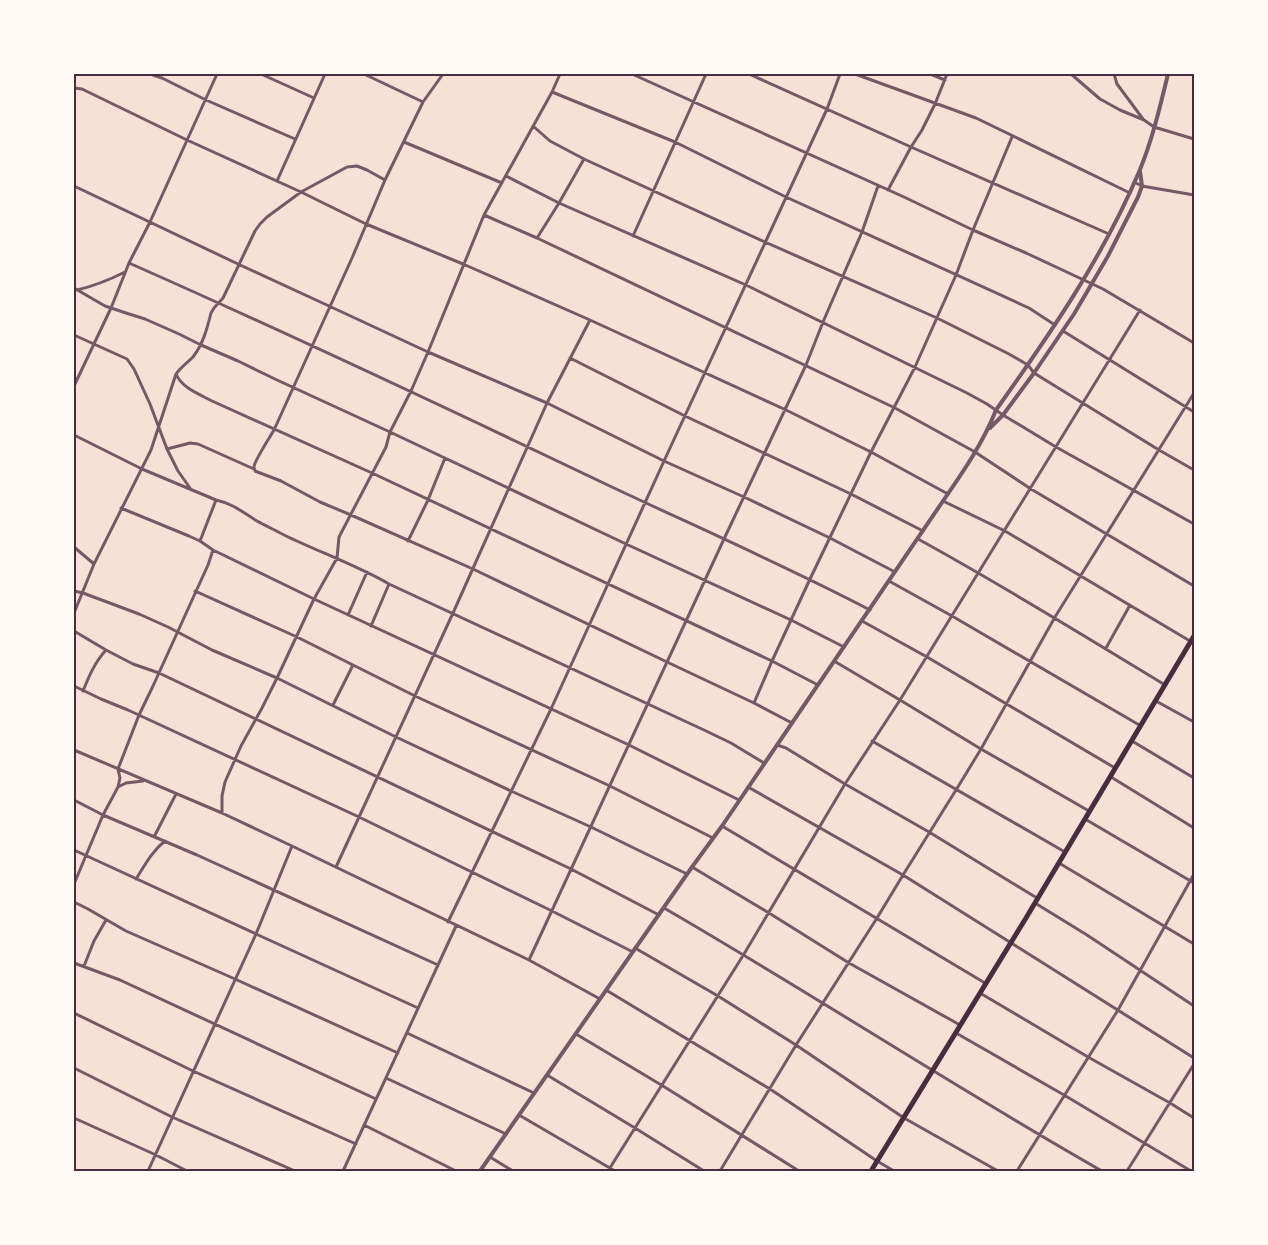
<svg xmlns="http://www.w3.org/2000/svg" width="1268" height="1245" font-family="'PT Serif',serif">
<rect width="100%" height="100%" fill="#f7e1d7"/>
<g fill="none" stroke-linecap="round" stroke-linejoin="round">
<!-- minor -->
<path stroke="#755966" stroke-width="3" d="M 150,74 L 162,78 L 206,100 L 295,139
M 261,74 L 314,98
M 364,74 L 423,102
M 443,74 L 423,102 L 385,180 L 352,258 L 274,430 C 270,437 254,461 254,467 C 254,469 255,470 255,471 L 281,481 L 320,502 L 351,515 L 473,569 L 667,662 L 754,703 L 792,723
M 632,74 L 904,197 L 973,230 L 1026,253 L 1103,289 L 1194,343
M 749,74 L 911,147 L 1109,234
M 855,74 L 976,118 L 1130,193
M 930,74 L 945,80
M 1071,74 L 1100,99 L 1120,110 L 1144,120 L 1154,127 L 1194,139
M 1114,74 L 1117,84 L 1143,119
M 74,88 L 82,89 L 187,140 L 301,192 L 366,224 L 463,264 L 590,320 L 786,410 L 871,452 L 948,494
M 552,92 L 675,142 L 786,197 L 1029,308 L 1055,325
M 533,126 L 550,141 L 584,159 L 765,242 L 937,318 L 1009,354 L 1028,365 L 1034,373 L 1159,450 L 1194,470
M 404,142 L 502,183
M 506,176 L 559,203 L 746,285 L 967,393 L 987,404 L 1003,415 L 1056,447 L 1194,524
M 277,181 L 325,74
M 1134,182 L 1142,186 L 1194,195
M 74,186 L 238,264 L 329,306 L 428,352 L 547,403 L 664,461 L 744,497 L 830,538 L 895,572
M 888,190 L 911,147 L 922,130 L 935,104 L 947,74
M 484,215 L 537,238 L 895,408 L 975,452 L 1031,489 L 1194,586
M 633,236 L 706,74
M 537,238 L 559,203 L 584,159
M 129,263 C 292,335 453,411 614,488 C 699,528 786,566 870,610
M 74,288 L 105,306 L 126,313 L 145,319 L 179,334 L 201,345 L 238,361 L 277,380 L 390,432 L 626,544 L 791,620 L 844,647
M 77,290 C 94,286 109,280 125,272
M 1063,331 L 1194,412
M 74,335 L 127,359 L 134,369 L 150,404 L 167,449 L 178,471 L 190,488
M 570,358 L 685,416 L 851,494 L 923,531
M 176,374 C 182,388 199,394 212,401 L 372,473 L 772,661 L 818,685
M 74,386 L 111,308 L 129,263 L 150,222 L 217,74
M 74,435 L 142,469 L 216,500 C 234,504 242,512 257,521 C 266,526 275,530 284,535 C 319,552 356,565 389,584 L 704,730 L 731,743 L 764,763
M 167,449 L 190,443 L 198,444 L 254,469
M 943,501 L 1005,531 L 1190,641
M 121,508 L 189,536 L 200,541 L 213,550 L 314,599 L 629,745 L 739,800
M 918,539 C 1002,585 1083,635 1165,685
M 200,541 L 216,500
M 408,541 L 428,500 L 445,458
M 74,547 L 94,564
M 889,581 L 952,616 L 1141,726
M 74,591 L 83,593 L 139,614 L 168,627 L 212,650 L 277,678 L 396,737 L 511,791 L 591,827 L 687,874
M 195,591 L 297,637 L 415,696 L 610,786 L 713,838
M 74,613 L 94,564 L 151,450 L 176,374 C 181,367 187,363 193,357 C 203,344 207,329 211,313 L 214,308 L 223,298 L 255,231 L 260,224 L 267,217 L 301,192 L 347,167 L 357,166 L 367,170 L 385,180
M 348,615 L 367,572
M 862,621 L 927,657 L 1115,768
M 371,626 L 389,584
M 74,631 L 106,650 L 133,664 L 159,673 L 571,869 L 659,915
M 1106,648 L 1130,605
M 834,661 L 900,700 L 1140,310
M 74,686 L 101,699 L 128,710 L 359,817 L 552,911 L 633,952
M 83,691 C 89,676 95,662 106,650
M 1156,701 L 1194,722
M 754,703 L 772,661 L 810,579 L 871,452 L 915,367 L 956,275 L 973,230 L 1012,137
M 333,705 L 353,665
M 872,741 L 1065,852
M 1132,741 L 1194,778
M 777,745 L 786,748 L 845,784 L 929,832 L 1037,898
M 74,750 L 222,813 L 292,846 L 529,960 L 600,999
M 1111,777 L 1194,828
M 118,787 L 126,783 L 143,781
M 748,787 L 903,875 L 1194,1058
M 74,800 L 103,815 L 197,855 L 438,965
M 222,813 L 222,796 L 225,782 L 241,746 L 262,708 L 277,678 L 314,599 L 337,558 L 339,537 L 386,447 L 390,432 L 411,391 L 428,352 L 484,215 L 552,92 L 560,74
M 1085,819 L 1194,883
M 722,826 L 985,983
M 154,837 L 176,794
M 74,850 L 256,934 L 418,1008
M 1059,863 L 1194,944
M 336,867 L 453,613 L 547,403 L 590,320
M 692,867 L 769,913 L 849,963 L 960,1025
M 136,879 C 145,865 152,851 165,841
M 74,884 L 103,815 L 118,787 L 120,778 L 118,769 L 139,715 L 153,686 L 208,565 L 213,550
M 74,902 L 88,909 L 126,931 L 235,979 L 398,1053
M 1035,903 L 1087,935 L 1194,1006
M 664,908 C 811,993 954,1087 1102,1171
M 448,922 L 551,709 L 664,461 L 827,109 L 840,74
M 635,948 L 718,996 L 796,1045 L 904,1118 L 998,1171
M 529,960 L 724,539 L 806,365 L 823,322 L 862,232 L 878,186
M 74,963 L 120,980 L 376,1099
M 84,966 L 94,941 L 106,920
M 606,990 L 770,1089 L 877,1161 L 894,1171
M 980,993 L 1088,1057 L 1170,1103 L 1194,1118
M 74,1013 L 193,1071 L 356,1144
M 407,1033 L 534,1093
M 956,1033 L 1064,1095 L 1191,1171
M 576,1034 L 663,1086 L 799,1171
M 74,1068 L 172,1117 L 295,1171
M 547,1075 L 635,1128 L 704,1171
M 386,1078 L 506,1134
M 519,1115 L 615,1171
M 74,1118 L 156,1155 L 187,1171
M 364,1125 L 456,1171
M 490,1157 L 513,1171
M 148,1171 L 256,934 L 292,846
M 343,1171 L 456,926
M 608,1171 L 744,954 L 845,784 L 900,700 L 981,749 L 1089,811
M 720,1171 L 796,1045 L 877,918 L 903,875 L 956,790 L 981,749 L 1055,617 L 1194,393
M 1017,1171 L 1118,1010 L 1194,874
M 1127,1171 L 1194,1064"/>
<!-- tertiary -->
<path stroke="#755966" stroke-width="4" d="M 990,428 L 1003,415 L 1034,373 L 1074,314 L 1108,256 L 1138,197 L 1142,186 L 1140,171
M 480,1171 L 692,867 L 722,826 L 943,501 C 963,472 983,443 996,410 C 1050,334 1102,259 1139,172 C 1152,141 1160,107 1168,74"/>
<!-- trunk -->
<path stroke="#4a2c40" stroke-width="5" d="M 871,1171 L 1026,918 L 1194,636"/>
</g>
<!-- border -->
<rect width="1268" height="1245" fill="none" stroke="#fffaf5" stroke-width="150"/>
<rect x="75" y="75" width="1118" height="1095" fill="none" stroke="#4a2c40" stroke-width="2"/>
</svg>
